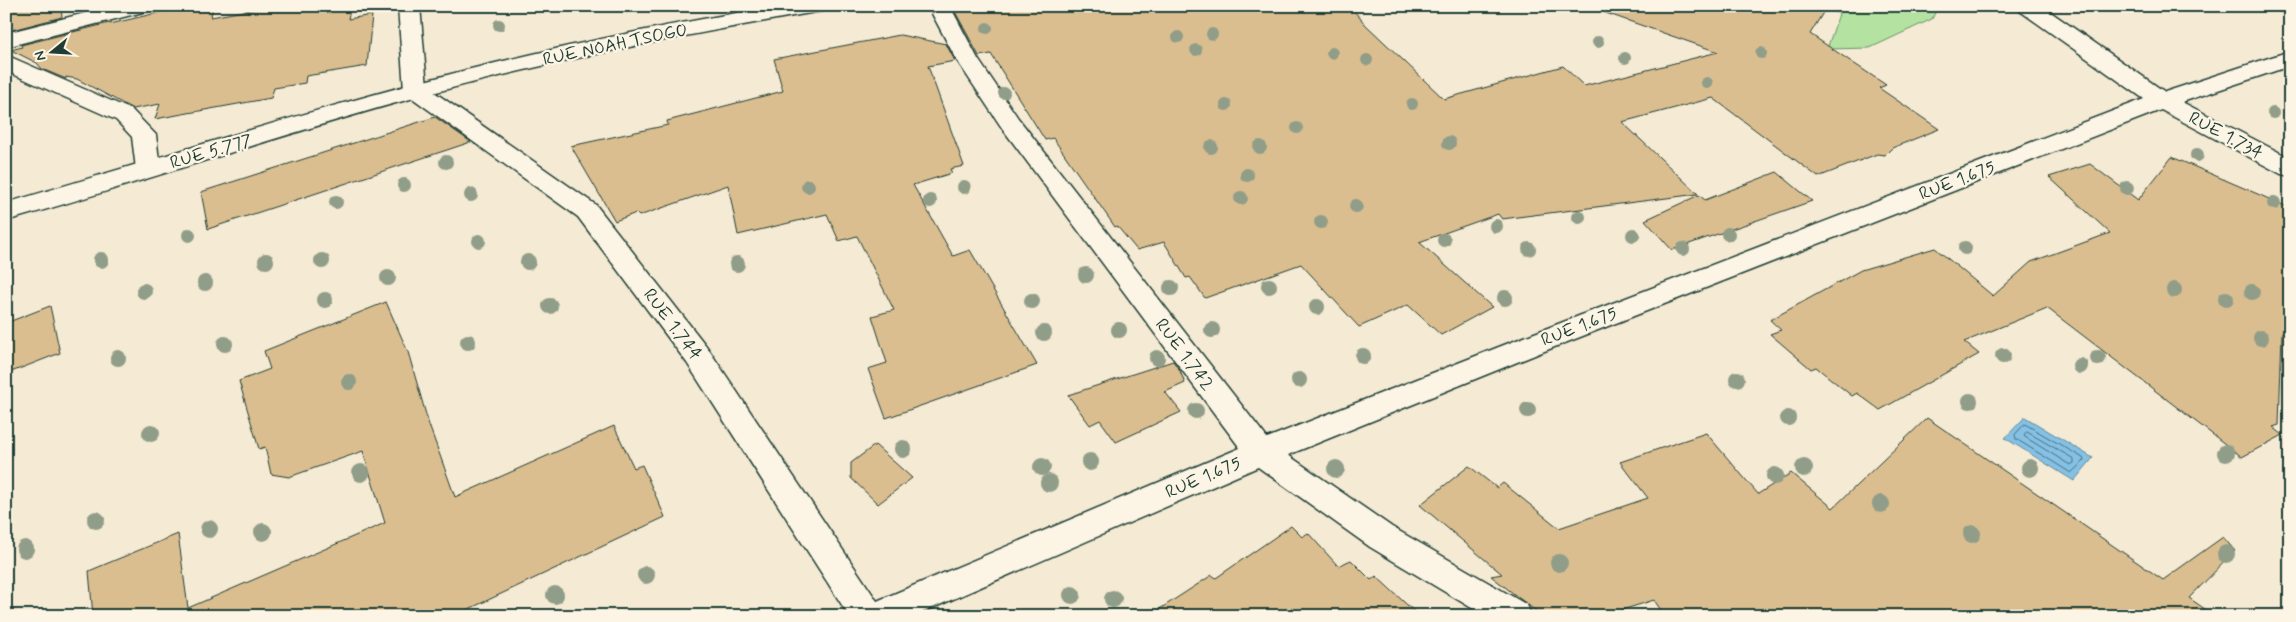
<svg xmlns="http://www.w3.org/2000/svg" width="2296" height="622" font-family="Mynerve,sans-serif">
<rect width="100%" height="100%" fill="#f5ead4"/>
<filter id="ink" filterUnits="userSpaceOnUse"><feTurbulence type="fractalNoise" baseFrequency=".02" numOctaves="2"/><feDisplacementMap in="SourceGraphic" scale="10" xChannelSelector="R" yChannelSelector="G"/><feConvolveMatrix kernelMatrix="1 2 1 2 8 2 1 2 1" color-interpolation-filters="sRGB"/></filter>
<g filter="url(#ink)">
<!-- green -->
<path fill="#b3e2a1" stroke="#69906a" d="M 1821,6 L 1938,6 L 1932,19 L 1870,48 L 1827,49 L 1839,14 Z"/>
<!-- water -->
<path fill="#85c0e5" stroke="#5c8c9e" d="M 2025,417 L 2093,458 L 2074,481 L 2005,438 Z"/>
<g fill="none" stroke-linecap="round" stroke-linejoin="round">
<!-- shore -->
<path stroke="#48717b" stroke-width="1" d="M 2025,424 L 2083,458 L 2084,461 L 2071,473 L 2016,439 L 2015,435 Z
M 2027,432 L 2074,459 L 2074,463 L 2070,465 L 2025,437 L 2024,435 Z"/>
</g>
<!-- building -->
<path fill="#dbbe8f" stroke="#1f3d34" d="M 24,6 L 61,6 L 62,17 L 8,31 L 6,11 Z
M 187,6 L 213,6 L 211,17 L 272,6 L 351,6 L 348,19 L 372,15 L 367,66 L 306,76 L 305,83 L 274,88 L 271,98 L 155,119 L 160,104 L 133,109 L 77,79 L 66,77 L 66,79 L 42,69 L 37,63 L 11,50 L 22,47 L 21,45 L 109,23 L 110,24 Z
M 952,6 L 1350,6 L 1365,24 L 1444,99 L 1563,66 L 1584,86 L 1718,52 L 1603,12 L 1604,6 L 1827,6 L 1810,34 L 1886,85 L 1879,88 L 1939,129 L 1892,148 L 1885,155 L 1877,154 L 1818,177 L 1713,98 L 1622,122 L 1698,194 L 1502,219 L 1498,214 L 1419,242 L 1492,307 L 1441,335 L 1408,305 L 1359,327 L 1301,264 L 1205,298 L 1190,277 L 1186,278 L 1164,242 L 1137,250 L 1117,226 L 1115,227 L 1053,138 L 1045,140 L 991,54 L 979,56 Z
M 900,35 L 946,44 L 955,61 L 928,66 L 964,166 L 950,169 L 952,173 L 913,185 L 953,256 L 970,250 L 1037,365 L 886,418 L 868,369 L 887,363 L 872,316 L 894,310 L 857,236 L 839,241 L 827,214 L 738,235 L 728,185 L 639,216 L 636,213 L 615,221 L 571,146 L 668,125 L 667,121 L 783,91 L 774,59 Z
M 435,117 L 471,142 L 208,229 L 201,192 Z
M 2172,157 L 2290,208 L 2290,338 L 2282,332 L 2279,425 L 2273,427 L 2283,435 L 2242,457 L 2047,308 L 1964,342 L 1979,354 L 1880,410 L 1857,393 L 1852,396 L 1816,367 L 1811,369 L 1770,334 L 1781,330 L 1770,320 L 1861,270 L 1935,248 L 1993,296 L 2031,262 L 2110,233 L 2049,177 L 2090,164 L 2138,200 Z
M 1777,172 L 1812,201 L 1672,250 L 1645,220 L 1699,195 L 1705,200 Z
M 386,302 L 408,352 L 429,425 L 455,497 L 614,426 L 634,468 L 642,465 L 665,517 L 454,616 L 93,616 L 89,571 L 178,534 L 188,608 L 385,523 L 363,451 L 289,477 L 271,474 L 265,447 L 259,449 L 239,381 L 270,369 L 264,351 Z
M 50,306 L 60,353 L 6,374 L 6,323 Z
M 1173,361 L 1180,371 L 1185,383 L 1165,392 L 1181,412 L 1116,442 L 1100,420 L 1090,425 L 1068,395 Z
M 1927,418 L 2163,580 L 2223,537 L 2235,551 L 2189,598 L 2215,616 L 1665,616 L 1654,600 L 1603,616 L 1542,616 L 1491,576 L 1502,574 L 1420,505 L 1469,466 L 1497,488 L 1503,483 L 1559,528 L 1648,498 L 1620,462 L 1706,433 L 1758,494 L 1791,473 L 1833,508 Z
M 875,445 L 912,478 L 878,504 L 851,478 L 851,463 Z
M 1291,526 L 1302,537 L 1308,533 L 1338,566 L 1351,560 L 1371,580 L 1376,576 L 1419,616 L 1149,616 L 1212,575 L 1216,578 Z"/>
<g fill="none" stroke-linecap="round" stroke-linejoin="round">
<!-- minor casing -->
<g stroke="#1f3d34" stroke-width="3">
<path id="minor" d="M 113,6 L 150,6 L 147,11 L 6,47 L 6,33 Z
M 398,6 L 420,6 L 427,87 L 596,205 L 707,347 L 877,601 L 1240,448 L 1002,128 L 956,59 L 928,6 L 950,6 L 978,59 L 1018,118 L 1267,438 L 1532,334 L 2144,99 L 2020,11 L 2017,6 L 2042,6 L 2165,92 L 2290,51 L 2290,66 L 2182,102 L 2290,158 L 2290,176 L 2281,174 L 2161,110 L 1552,348 L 1288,455 L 1392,527 L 1527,605 L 1532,616 L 1485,616 L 1370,547 L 1258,467 L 914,616 L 849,616 L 687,363 L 578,217 L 408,95 L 404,90 Z
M 2276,6 L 2290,6 L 2290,13 L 2279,11 Z
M 6,55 L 132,110 L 156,135 L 160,169 L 157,175 L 148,177 L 139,175 L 136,169 L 132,137 L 116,120 L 6,71 Z"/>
</g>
<!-- major casing -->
<g stroke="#1f3d34" stroke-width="3">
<path id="major" d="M 776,6 L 827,6 L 824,11 L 816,12 C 685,35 554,60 425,95 C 284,133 147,181 6,221 L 6,203 C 140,164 274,121 409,85 C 530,52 653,27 776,6 Z"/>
</g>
<!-- minor -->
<use href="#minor" fill="#fcf5e5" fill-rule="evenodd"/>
<!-- major -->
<use href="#major" fill="#fcf5e5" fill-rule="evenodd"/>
</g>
<!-- trees -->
<g fill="#909d88">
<circle cx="499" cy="25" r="6"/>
<circle cx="987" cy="28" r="6"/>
<circle cx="1212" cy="34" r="6"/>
<circle cx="1178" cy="37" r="6"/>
<circle cx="1598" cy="42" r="6"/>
<circle cx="1196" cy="50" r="6"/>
<circle cx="1332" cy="53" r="6"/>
<circle cx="1761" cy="53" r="6"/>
<circle cx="1625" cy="58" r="6"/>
<circle cx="1367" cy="60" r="6"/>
<circle cx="1707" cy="83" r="6"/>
<circle cx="1004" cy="93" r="6"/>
<circle cx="1412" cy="104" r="6"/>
<circle cx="1226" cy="105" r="6"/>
<circle cx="2273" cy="113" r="6"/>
<circle cx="1297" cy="128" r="6"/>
<circle cx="1449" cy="143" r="7"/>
<circle cx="1211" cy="147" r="7"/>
<circle cx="1260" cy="147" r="7"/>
<circle cx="2197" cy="155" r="7"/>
<circle cx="446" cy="162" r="7"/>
<circle cx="1247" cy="175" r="7"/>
<circle cx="404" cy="185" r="7"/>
<circle cx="808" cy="186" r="7"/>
<circle cx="964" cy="187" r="7"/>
<circle cx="2127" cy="188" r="7"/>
<circle cx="471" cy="195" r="7"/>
<circle cx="1241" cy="198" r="7"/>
<circle cx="930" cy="201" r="7"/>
<circle cx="336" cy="202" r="7"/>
<circle cx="2274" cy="203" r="7"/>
<circle cx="1356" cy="206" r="7"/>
<circle cx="1579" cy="217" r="7"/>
<circle cx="1321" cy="222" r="7"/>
<circle cx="1496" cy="226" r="7"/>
<circle cx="1728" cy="234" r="7"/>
<circle cx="189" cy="235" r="7"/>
<circle cx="1633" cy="235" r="7"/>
<circle cx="1444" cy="240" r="7"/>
<circle cx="479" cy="241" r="7"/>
<circle cx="1965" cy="248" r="7"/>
<circle cx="1529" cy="249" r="7"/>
<circle cx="1683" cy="249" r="7"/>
<circle cx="101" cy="260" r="8"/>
<circle cx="266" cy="261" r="8"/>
<circle cx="322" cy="261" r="8"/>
<circle cx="528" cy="262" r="8"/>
<circle cx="737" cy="264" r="8"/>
<circle cx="1086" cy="275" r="8"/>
<circle cx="388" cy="278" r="8"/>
<circle cx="205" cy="283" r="8"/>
<circle cx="1269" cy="286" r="8"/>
<circle cx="1171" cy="288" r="8"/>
<circle cx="2174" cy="290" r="8"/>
<circle cx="144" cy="291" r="8"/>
<circle cx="2252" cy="292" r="8"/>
<circle cx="1505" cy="298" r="8"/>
<circle cx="2226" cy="299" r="8"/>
<circle cx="325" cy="300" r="8"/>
<circle cx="1032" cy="301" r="8"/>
<circle cx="550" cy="306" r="8"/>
<circle cx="1317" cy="307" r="8"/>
<circle cx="1119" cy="330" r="8"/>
<circle cx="1212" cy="330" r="8"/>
<circle cx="1044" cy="333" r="8"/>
<circle cx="2261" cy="338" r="8"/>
<circle cx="468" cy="342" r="8"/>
<circle cx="225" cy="344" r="8"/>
<circle cx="1363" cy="356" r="8"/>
<circle cx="2003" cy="356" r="8"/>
<circle cx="118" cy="358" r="8"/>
<circle cx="1157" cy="358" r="8"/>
<circle cx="2098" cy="358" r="8"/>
<circle cx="2080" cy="366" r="8"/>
<circle cx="1737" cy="379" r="8"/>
<circle cx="1299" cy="380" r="8"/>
<circle cx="349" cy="382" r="8"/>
<circle cx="1970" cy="401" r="8"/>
<circle cx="1528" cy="410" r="8"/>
<circle cx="1196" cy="411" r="8"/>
<circle cx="1788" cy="418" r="8"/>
<circle cx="151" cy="433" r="9"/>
<circle cx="903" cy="449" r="9"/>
<circle cx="2226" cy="453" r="9"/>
<circle cx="1090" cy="462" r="9"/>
<circle cx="1042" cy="467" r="9"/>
<circle cx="1804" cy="468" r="9"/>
<circle cx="2030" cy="468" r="9"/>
<circle cx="1336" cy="469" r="9"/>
<circle cx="361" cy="473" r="9"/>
<circle cx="1775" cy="476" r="9"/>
<circle cx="1049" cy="483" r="9"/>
<circle cx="1881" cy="504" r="9"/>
<circle cx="96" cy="520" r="9"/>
<circle cx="209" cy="529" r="9"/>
<circle cx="263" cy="532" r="9"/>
<circle cx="1972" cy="534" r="9"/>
<circle cx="25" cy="549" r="9"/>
<circle cx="2226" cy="554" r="9"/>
<circle cx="1559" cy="563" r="9"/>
<circle cx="646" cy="575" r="9"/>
<circle cx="555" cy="595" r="9"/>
<circle cx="1072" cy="595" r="9"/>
<circle cx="1113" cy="599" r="9"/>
</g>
</g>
<g text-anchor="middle" stroke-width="4.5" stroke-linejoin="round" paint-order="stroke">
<!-- street labels -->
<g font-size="18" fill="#1f3d34" stroke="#fcf5e5">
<text transform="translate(615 44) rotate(-12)" y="6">RUE NOAH TSOGO</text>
<text transform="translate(2226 135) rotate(28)" y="6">RUE 1.734</text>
<text transform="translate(211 151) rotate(-16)" y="6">RUE 5.777</text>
<text transform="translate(1957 180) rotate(-21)" y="6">RUE 1.675</text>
<text transform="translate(673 324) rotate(53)" y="6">RUE 1.744</text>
<text transform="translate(1579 326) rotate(-21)" y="6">RUE 1.675</text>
<text transform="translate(1185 354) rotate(53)" y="6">RUE 1.742</text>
<text transform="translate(1203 477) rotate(-23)" y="6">RUE 1.675</text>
</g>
</g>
<!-- margin -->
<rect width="2296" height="622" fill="none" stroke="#fcf5e5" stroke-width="25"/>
<rect x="12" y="12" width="2271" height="597" fill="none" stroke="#1f3d34" stroke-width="2" filter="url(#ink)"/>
<!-- north arrow -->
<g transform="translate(52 52) rotate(252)" stroke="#fcf5e5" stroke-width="4" paint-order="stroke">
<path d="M0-4L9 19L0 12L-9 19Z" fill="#1f3d34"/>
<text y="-8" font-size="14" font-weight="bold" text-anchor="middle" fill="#1f3d34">N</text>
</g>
</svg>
